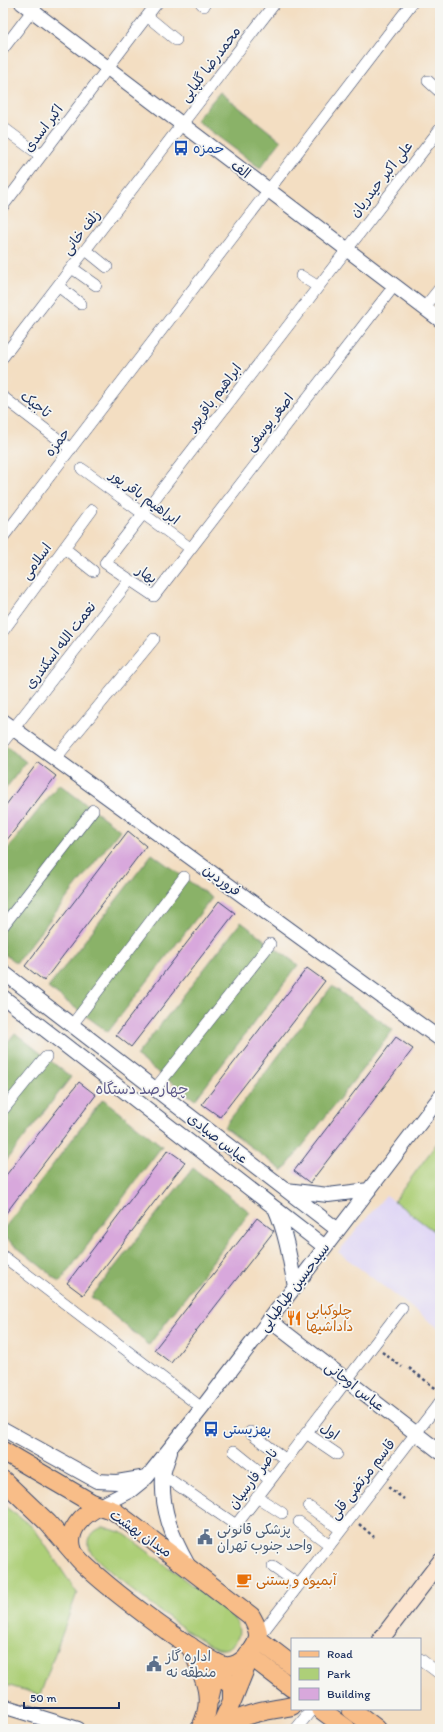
<svg xmlns="http://www.w3.org/2000/svg" width="443" height="1732" font-family="Itim,'Playpen Sans Arabic',sans-serif">
<rect width="100%" height="100%" fill="#f6f6f2"/>
<filter id="ink" filterUnits="userSpaceOnUse"><feTurbulence type="fractalNoise" baseFrequency=".025" numOctaves="2"/><feDisplacementMap in="SourceGraphic" scale="8" xChannelSelector="R" yChannelSelector="G"/><feConvolveMatrix kernelMatrix="1 2 1 2 8 2 1 2 1" color-interpolation-filters="sRGB"/></filter>
<filter id="wash" filterUnits="userSpaceOnUse"><feTurbulence type="fractalNoise" baseFrequency=".012" numOctaves="4" result="noise"/><feDisplacementMap in="SourceGraphic" scale="16" xChannelSelector="R" yChannelSelector="G"/><feGaussianBlur stdDeviation="0.9" result="paint"/><feColorMatrix in="noise" values="0 0 0 0 0 0 0 0 0 0 0 0 0 0 0 0 0 1.4 0 .05"/><feComposite in="paint" operator="in"/></filter>
<g filter="url(#wash)">
<rect width="100%" height="100%" fill="#f3dec2"/>
<!-- built -->
<path fill="#dfd5f5" d="M 386,1195 L 440,1236 L 440,1329 L 338,1252 Z"/>
<!-- green -->
<path fill="#adcf78" stroke="#647f6b" d="M 440,1139 L 440,1236 L 394,1201 Z
M 3,1505 L 34,1528 L 77,1593 L 40,1695 L 3,1684 Z
M 104,1527 L 123,1533 L 134,1541 L 227,1612 C 230,1616 236,1619 237,1624 C 244,1638 229,1654 215,1648 C 196,1640 96,1565 90,1550 C 86,1538 93,1530 104,1527 Z"/>
<!-- forest -->
<path fill="#8ab268" stroke="#527063" d="M 220,92 L 281,141 L 260,168 L 196,120 Z
M 3,743 L 26,762 L 3,792 Z
M 59,784 L 120,830 L 16,963 L 3,953 L 3,855 Z
M 152,854 L 212,898 L 108,1032 L 48,988 Z
M 241,922 L 298,965 L 195,1100 L 136,1056 Z
M 332,986 L 393,1030 L 283,1171 L 224,1127 Z
M 15,1033 L 71,1077 L 3,1165 L 3,1048 Z
M 103,1099 L 162,1146 L 60,1282 L 3,1236 L 3,1230 Z
M 193,1168 L 250,1212 L 149,1345 L 91,1297 Z"/>
<g id="blocks">
<!-- building -->
<path fill="#d8a8dc" d="M 38,762 L 56,776 L 3,845 L 3,809 Z
M 128,831 L 146,846 L 44,981 L 25,966 Z
M 219,901 L 235,913 L 131,1047 L 116,1035 Z
M 307,968 L 325,981 L 220,1117 L 202,1104 Z
M 396,1037 L 413,1049 L 310,1183 L 294,1171 Z
M 79,1082 L 96,1095 L 3,1217 L 3,1179 Z
M 168,1150 L 185,1162 L 83,1295 L 67,1283 Z
M 257,1218 L 274,1231 L 171,1363 L 154,1350 Z"/>
</g>
</g>
<g filter="url(#ink)">
<use href="#blocks" fill-opacity="0" stroke="#3b496d" stroke-width="1"/>
<g fill="none" stroke-linecap="round" stroke-linejoin="round">
<!-- minor casing -->
<g stroke="#3b496d" stroke-width="12">
<path id="minor" d="M 201,3 L 204,6
M 147,16 L 176,40
M 3,49 L 38,3
M 428,81 L 440,92
M 5,129 L 41,156
M 3,206 L 157,3
M 86,250 L 107,267
M 72,268 L 96,285
M 301,276 L 317,286
M 58,286 L 81,304
M 394,286 L 154,596 L 105,563 L 440,129
M 424,308 L 440,288
M 3,357 L 275,3
M 3,397 L 71,449
M 82,469 L 190,548
M 3,537 L 412,3
M 64,548 L 93,571
M 3,631 L 92,510
M 3,742 L 129,581
M 55,759 L 154,639
M 3,926 L 93,810
M 72,1025 L 184,877
M 155,1089 L 270,944
M 3,1110 L 46,1057
M 3,1256 L 202,1408
M 250,1432 L 286,1460
M 306,1433 L 337,1454
M 234,1451 L 270,1480
M 163,1475 L 236,1525 L 402,1308
M 257,1497 L 282,1513
M 309,1507 L 341,1530
M 299,1522 L 330,1545
M 273,1567 L 299,1585
M 258,1638 L 440,1402
M 420,1659 L 440,1674
M 296,1729 L 312,1709"/>
</g>
<!-- tertiary casing -->
<g stroke="#3b496d" stroke-width="16">
<path id="tertiary" d="M 22,3 L 440,320
M 3,721 L 440,1039
M 3,972 L 338,1230
M 3,997 L 325,1247
M 286,1190 L 328,1195 L 369,1190
M 275,1208 C 286,1233 290,1259 295,1287
M 269,1320 L 440,1452
M 3,1429 L 97,1481 L 117,1482 L 147,1477
M 170,1452 C 168,1459 164,1468 163,1476 C 161,1509 172,1537 188,1565
M 100,1506 L 131,1490 L 147,1477 L 202,1408 L 440,1097
M 3,1706 L 78,1729"/>
</g>
<!-- secondary casing -->
<g stroke="#3b496d" stroke-width="18">
<path id="secondary" d="M 381,1639 L 440,1562"/>
</g>
<!-- primary casing -->
<g stroke="#3b496d" stroke-width="20">
<path id="primary" d="M 258,1639 L 292,1665
M 190,1646 C 203,1675 217,1698 200,1729
M 248,1654 L 292,1688
M 209,1700 L 213,1683 L 220,1679 L 226,1681 L 232,1686 L 232,1701
M 320,1709 L 347,1729
M 351,1709 L 377,1729
M 219,1729 L 232,1701 L 253,1649
M 225,1729 C 241,1712 270,1711 292,1706"/>
</g>
<!-- trunk casing -->
<g stroke="#3b496d" stroke-width="20">
<path id="trunk" d="M 3,1451 L 90,1502 L 100,1506
M 3,1480 L 48,1523 L 73,1552
M 100,1506 L 114,1511 L 130,1523 L 251,1616 C 255,1623 259,1630 258,1638 C 255,1651 239,1668 225,1666 C 206,1663 79,1568 73,1551 C 65,1531 83,1514 100,1506 Z"/>
</g>
<!-- path -->
<path stroke="#3b496d" stroke-width="2.5" stroke-dasharray="3 3" stroke-linecap="butt" d="M 382,1352 L 402,1367
M 409,1368 L 438,1390
M 388,1487 L 404,1499
M 359,1524 L 374,1537"/>
<!-- minor -->
<use href="#minor" stroke="#fff" stroke-width="11"/>
<!-- tertiary -->
<use href="#tertiary" stroke="#fff" stroke-width="14"/>
<!-- secondary -->
<use href="#secondary" stroke="#fce5cf" stroke-width="16"/>
<!-- primary -->
<use href="#primary" stroke="#f8bd88" stroke-width="18"/>
<!-- trunk -->
<use href="#trunk" stroke="#f8bd88" stroke-width="18"/>
</g>
</g>
<!-- icons -->
<defs>
<g id="bus-bare" transform="scale(1.2)"><path d="M-5-6H5V4H4V6H2V4H-2V6H-4V4H-5ZM-3.5-4V0h7V-4ZM-3.5 1.2v1.5H-2V1.2ZM2 1.2v1.5H3.5V1.2Z" fill="#1a4fb4" stroke="#f6f6f2" stroke-width="2.5" paint-order="stroke"/></g>
<g id="restaurant-bare" transform="scale(1.2)"><path d="M-5-6h1v4h1v-4h1v4h1v-4h1v5L-1.5 .5V6h-2V.5L-5-1ZM5-6V6H3V1.5H1.5Q1.5-4 5-6Z" fill="#e8710a" stroke="#f6f6f2" stroke-width="2.5" paint-order="stroke"/></g>
<g id="civic-bare" transform="scale(1.2)"><path d="M-.6-6.5H3V-4.5H.6V-3L4-1V1h2V6H-6V1h2V-1L-.6-3ZM-1.2 2.5V6h2.4V2.5Z" fill="#5c6f8a" stroke="#f6f6f2" stroke-width="2.5" paint-order="stroke"/></g>
<g id="cafe-bare" transform="scale(1.2)"><path d="M-5.5-4.5H6V0H3Q3 3.5 0 3.5H-2.5Q-5.5 3.5-5.5 0ZM3-3.2v2h1.7v-2ZM-6 4.5H4V6H-6Z" fill="#e8710a" stroke="#f6f6f2" stroke-width="2.5" paint-order="stroke"/></g>
</defs>
<g fill-rule="evenodd">
<use href="#bus-bare" x="181" y="148"/>
<use href="#restaurant-bare" x="294" y="1318"/>
<use href="#bus-bare" x="211" y="1429"/>
<use href="#civic-bare" x="205" y="1537"/>
<use href="#cafe-bare" x="244" y="1580"/>
<use href="#civic-bare" x="154" y="1664"/>
</g>
<g text-anchor="middle" stroke-width="3.5" stroke-linejoin="round" paint-order="stroke">
<!-- street labels -->
<g font-size="14" fill="#1b2f5e" stroke="#f6f6f2">
<text transform="translate(210 64) rotate(-53)" y="5">محمدرضا گلپایی</text>
<text transform="translate(43 128) rotate(-53)" y="5">اکبر اسدی</text>
<text transform="translate(241 169) rotate(37)" y="5">الف</text>
<text transform="translate(381 179) rotate(-52)" y="5">علی اکبر حیدریان</text>
<text transform="translate(81 232) rotate(-52)" y="5">زلف خانی</text>
<text transform="translate(214 397) rotate(-53)" y="5">ابراهیم باقرپور</text>
<text transform="translate(36 404) rotate(37)" y="5">تاجیک</text>
<text transform="translate(269 422) rotate(-52)" y="5">اصغر یوسفی</text>
<text transform="translate(57 442) rotate(-53)" y="5">حمزه</text>
<text transform="translate(145 497) rotate(36)" y="5">ابراهیم باقر پور</text>
<text transform="translate(36 561) rotate(-54)" y="5">اسلامی</text>
<text transform="translate(147 574) rotate(33)" y="5">بهار</text>
<text transform="translate(60 645) rotate(-52)" y="5">نعمت الله اسکندری</text>
<text transform="translate(222 880) rotate(36)" y="5">فروردین</text>
<text transform="translate(218 1138) rotate(38)" y="5">عباس صیادی</text>
<text transform="translate(294 1287) rotate(-53)" y="5">سیدحسین طباطبایی</text>
<text transform="translate(355 1386) rotate(38)" y="5">عباس اوجانی</text>
<text transform="translate(330 1431) rotate(34)" y="5">اول</text>
<text transform="translate(253 1478) rotate(-53)" y="5">ناصر فارسیان</text>
<text transform="translate(362 1479) rotate(-52)" y="5">قاسم مرتضی قلی</text>
<text transform="translate(141 1533) rotate(35)" y="5">میدان بهشت</text>
</g>
<!-- transit labels -->
<g font-size="14" fill="#164399" stroke="#f6f6f2" text-anchor="start">
<text x="193" y="153">حمزه</text>
<text x="223" y="1434">بهزیستی</text>
</g>
<!-- food labels -->
<g font-size="14" fill="#c56008" stroke="#f6f6f2" text-anchor="start">
<text x="306" y="1315">چلوکبابی<tspan x="306" dy="16">داداشیها</tspan></text>
<text x="256" y="1585">آبمیوه و بستنی</text>
</g>
<!-- service labels -->
<g font-size="14" fill="#4e5e75" stroke="#f6f6f2" text-anchor="start">
<text x="217" y="1534">پزشکی قانونی<tspan x="217" dy="16">واحد جنوب تهران</tspan></text>
<text x="166" y="1661">اداره گاز<tspan x="166" dy="16">منطقه نه</tspan></text>
</g>
<!-- neighbourhood labels -->
<g font-size="15" fill="#5d598a" stroke="#f6f6f2">
<text x="142" y="1094">چهارصد دستگاه</text>
</g>
</g>
<!-- margin -->
<rect width="443" height="1732" fill="none" stroke="#f6f6f2" stroke-width="16"/>
<!-- legend -->
<rect x="291" y="1638" width="130" height="72" fill="#f6f6f2" stroke="#9ea6b7"/>
<rect x="299" y="1651" width="20" height="6" fill="#f8bd88" stroke="#9ea6b7"/>
<text x="327" y="1658" font-size="12" fill="#1b2f5e">Road</text>
<rect x="299" y="1668" width="20" height="12" fill="#adcf78" stroke="#9ea6b7"/>
<text x="327" y="1678" font-size="12" fill="#1b2f5e">Park</text>
<rect x="299" y="1688" width="20" height="12" fill="#d8a8dc" stroke="#9ea6b7"/>
<text x="327" y="1698" font-size="12" fill="#1b2f5e">Building</text>
<!-- scale -->
<path d="M24 1702v6h95v-6" fill="none" stroke="#1b2f5e" stroke-width="2"/>
<text x="30" y="1702" font-size="12" fill="#1b2f5e" stroke="#f6f6f2" stroke-width="3" paint-order="stroke">50 m</text>
</svg>
